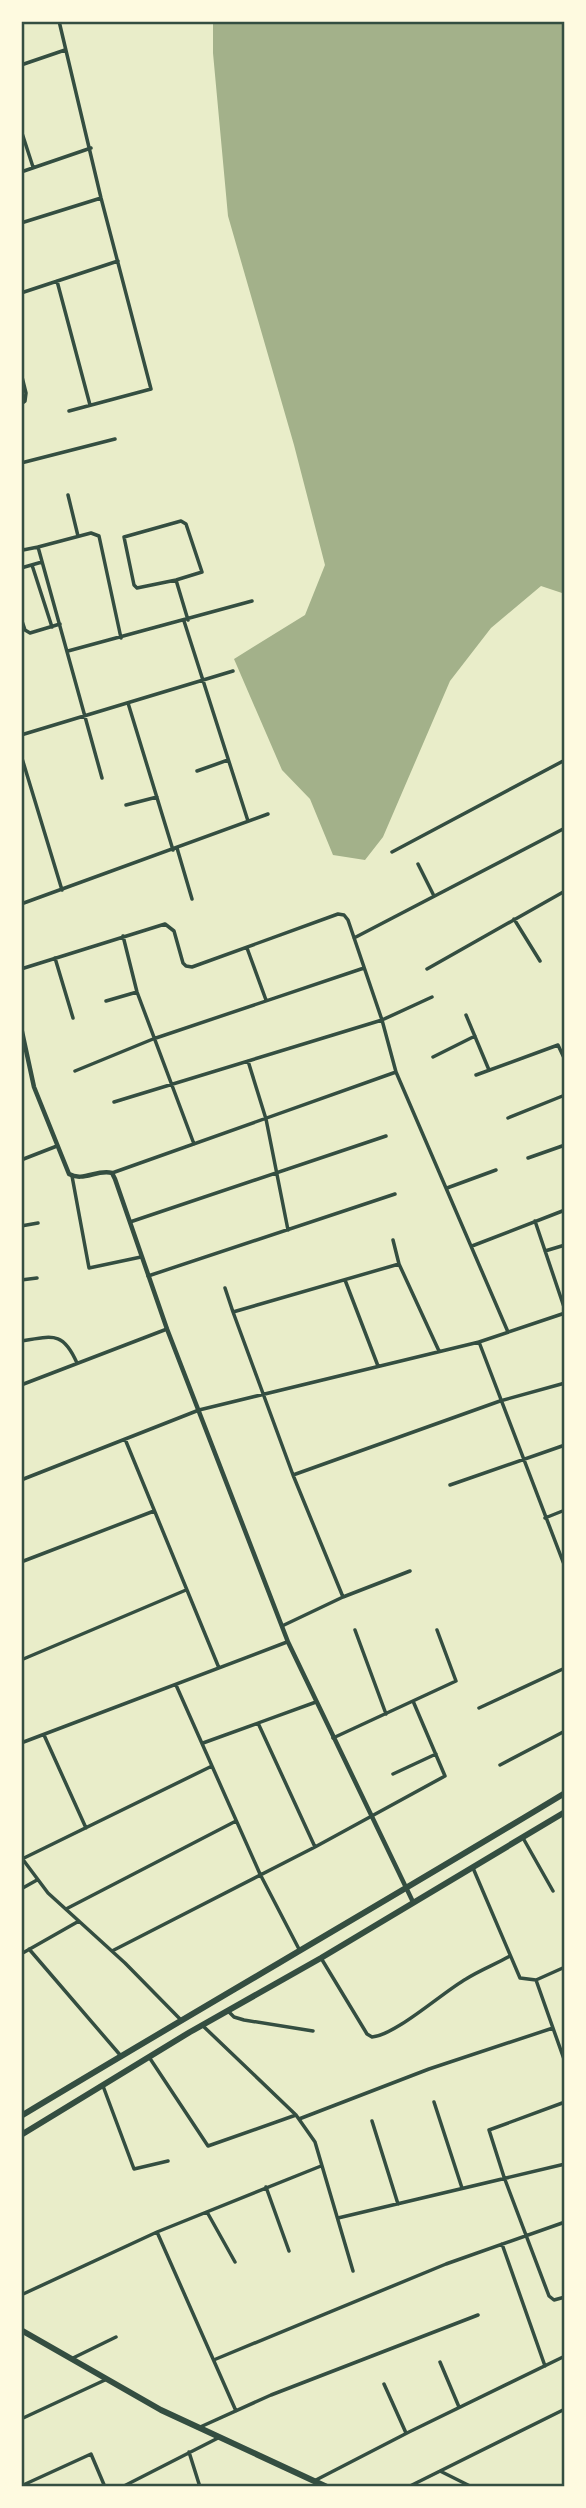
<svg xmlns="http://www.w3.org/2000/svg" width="586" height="2508" font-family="Figtree,sans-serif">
<rect width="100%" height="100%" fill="#e9edc9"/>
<!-- water -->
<path fill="#a3b18a" d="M 213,21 L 565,21 L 565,594 L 541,586 L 491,628 L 450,681 L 383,837 L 365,860 L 333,855 L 310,799 L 282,770 L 234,659 L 305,615 L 325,565 L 294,445 L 228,216 L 213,53 Z"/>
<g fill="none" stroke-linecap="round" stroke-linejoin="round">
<!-- minor -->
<path stroke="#344e41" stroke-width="3.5" d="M 59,21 L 101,198 L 151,389 L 69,411
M 21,65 L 65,50
M 21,130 L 33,167
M 21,172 L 91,148
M 21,223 L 101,198
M 57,281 L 90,405
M 21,293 L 118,261
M 21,373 L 26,393 L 25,401 L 21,404
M 21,463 L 115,439
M 68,495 L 78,536
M 181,521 L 186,524 L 202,572 L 176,580 L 137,588 L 134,585 L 124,537 Z
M 21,543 L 23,550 L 38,547 L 102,778
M 38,547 L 91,533 L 99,536 L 121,638
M 32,565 L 52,627
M 21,568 L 42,562
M 176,580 L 188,620
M 21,618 L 25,630 L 30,633 L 60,624
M 184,621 L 248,821
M 68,651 L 252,601
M 128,703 L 173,850
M 21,735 L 233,671
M 21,755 L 62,890
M 197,771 L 228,760
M 126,805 L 157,797
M 177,848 L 192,899
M 392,852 L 565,760
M 418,864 L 434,896
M 21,904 L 268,814
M 514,919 L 540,961
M 123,936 L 137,992 L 194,1144
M 354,938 L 565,828
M 247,948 L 266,1000
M 55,958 L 73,1018
M 21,969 L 165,924 L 174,931 L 183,963 L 186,966 L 192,967 L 338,914 L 344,915 L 348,920 L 382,1020 L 396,1072 L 508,1332
M 427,969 L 565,891
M 106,1001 L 137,992
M 466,1015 L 489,1070
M 433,1057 L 475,1036
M 248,1061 L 266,1119 L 288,1230
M 75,1071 L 153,1039 L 364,968
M 476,1075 L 558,1045 L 565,1060
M 114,1102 L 382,1020 L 432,997
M 508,1118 L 565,1095
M 528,1158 L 565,1145
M 21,1160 L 57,1146
M 112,1173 L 396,1072
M 72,1176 L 89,1268 L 141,1257
M 447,1188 L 496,1170
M 535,1221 L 565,1310
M 130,1222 L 386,1136
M 21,1226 L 38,1223
M 393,1240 L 399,1264 L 439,1351
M 472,1246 L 565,1210
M 545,1251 L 565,1245
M 148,1276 L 395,1194
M 21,1280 L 37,1278
M 345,1280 L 378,1366
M 225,1288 L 233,1312
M 21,1341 C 53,1336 63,1331 77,1363
M 479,1342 L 565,1567
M 21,1385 L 167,1329
M 125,1439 L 219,1668
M 293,1475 L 500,1401 L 565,1383
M 21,1480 L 199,1410 L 479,1342 L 565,1313
M 450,1485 L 565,1445
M 545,1518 L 565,1510
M 21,1562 L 154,1511
M 343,1597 L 293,1475 L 233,1312 L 399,1264
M 282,1626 L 343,1597 L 410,1571
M 355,1630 L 386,1714
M 21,1660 L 186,1590
M 176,1685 L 260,1874 L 300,1951
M 479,1708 L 565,1668
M 258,1723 L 315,1847
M 44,1735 L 86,1828
M 333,1738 L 456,1681 L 437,1630
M 21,1743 L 287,1642
M 203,1743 L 316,1702
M 500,1765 L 565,1731
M 393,1774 L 436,1754
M 523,1838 L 553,1891
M 21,1857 L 48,1893 L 125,1963 L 181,2020
M 22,1859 L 212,1766
M 473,1868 L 520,1978 L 536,1980 L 565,1967
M 21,1889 L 37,1880
M 66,1909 L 236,1821
M 29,1949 L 121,2056
M 112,1951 L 315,1847 L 445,1776 L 413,1701
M 21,1954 L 79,1921
M 321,1958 L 367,2034 L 372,2037 C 396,2035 443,1992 466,1979 C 480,1970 496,1964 510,1956
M 536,1980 L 565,2062
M 228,2011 L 234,2017 L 244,2020 L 313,2031
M 202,2025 L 296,2115 L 315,2142 L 353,2271
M 149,2057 L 208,2146 L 296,2115
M 103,2086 L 134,2169 L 168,2161
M 434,2102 L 462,2188
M 565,2102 L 489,2130 L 504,2177 L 549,2296 L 554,2300 L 565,2297
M 299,2119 L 429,2069 L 553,2028
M 372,2121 L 398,2204
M 266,2187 L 289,2251
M 207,2212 L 235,2262
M 338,2218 L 565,2164
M 157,2232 L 236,2411
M 502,2244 L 545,2366
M 21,2295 L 157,2232 L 321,2166
M 73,2358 L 116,2337
M 216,2359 L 446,2264 L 565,2222
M 440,2362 L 459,2407
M 384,2384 L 406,2433
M 21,2419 L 105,2380
M 198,2428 L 271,2395 L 478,2315
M 189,2452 L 200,2487
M 440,2471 L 472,2487
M 314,2481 L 409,2432 L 565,2356
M 21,2486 L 91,2454 L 105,2487
M 122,2487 L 220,2437
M 408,2487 L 565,2409"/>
<!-- tertiary -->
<path stroke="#344e41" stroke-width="4.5" d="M 21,1027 L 34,1087 L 69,1174 C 83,1182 97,1169 112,1173 L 115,1179 L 167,1329 L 288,1642 L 413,1902"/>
<!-- primary -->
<path stroke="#344e41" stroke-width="6" d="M 21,2116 C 202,2007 385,1902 565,1793
M 21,2135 L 190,2032 L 321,1958 L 565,1812
M 21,2330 L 161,2410 L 327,2487"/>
</g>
<!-- border -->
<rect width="586" height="2508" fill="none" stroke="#fefae0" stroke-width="46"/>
<rect x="23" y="23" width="540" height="2462" fill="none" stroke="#344e41" stroke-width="2.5"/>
</svg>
